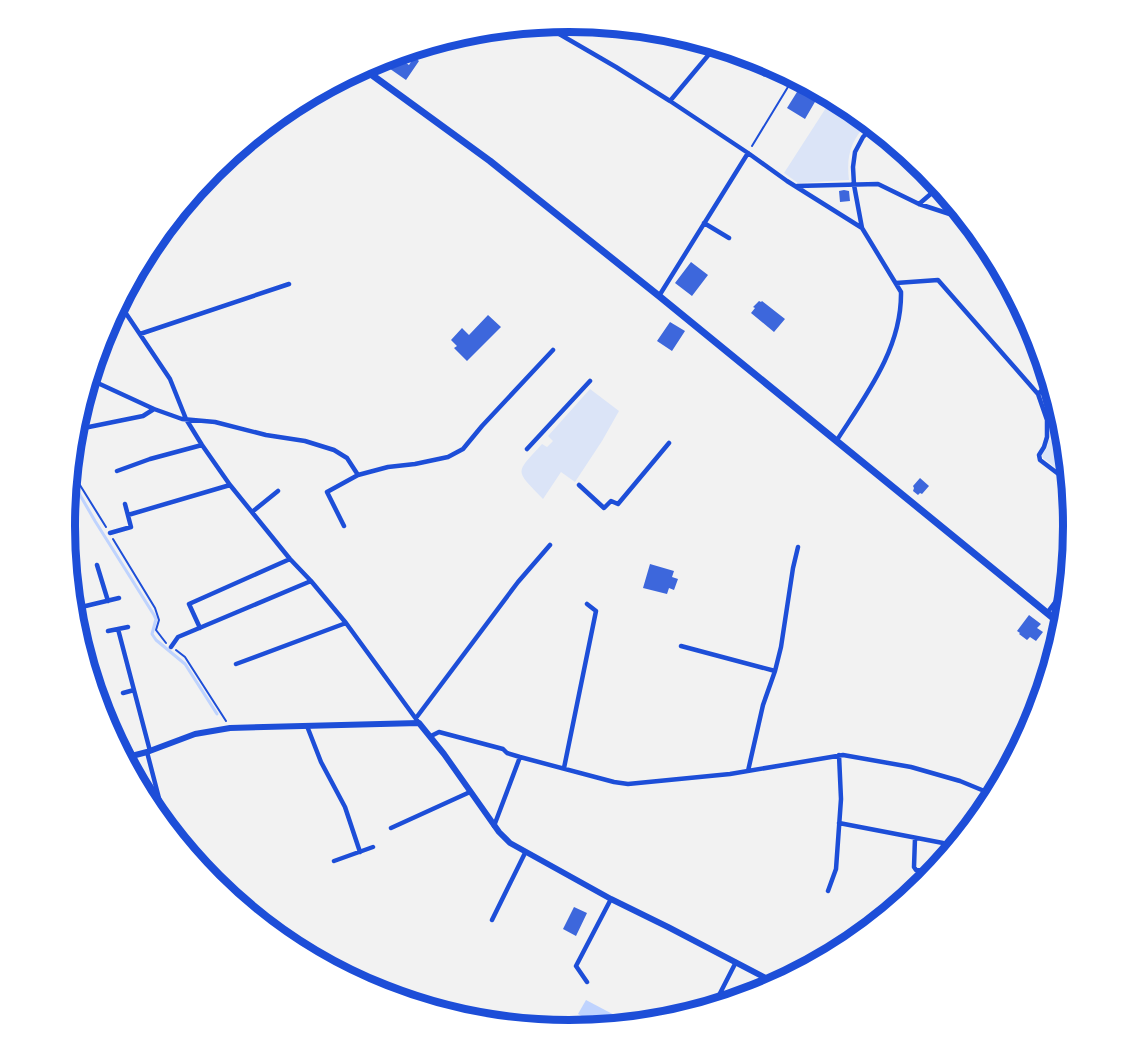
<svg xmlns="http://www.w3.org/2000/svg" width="1138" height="1051" font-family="'Nunito Sans',sans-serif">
<rect width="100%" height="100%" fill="#f2f2f2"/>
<!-- green -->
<path fill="#dbe4f7" d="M 833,97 C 846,104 857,112 869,122 C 851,139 846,156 849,180 L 798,183 L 784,173 Z
M 590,389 L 619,411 L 602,441 L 575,482 L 561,472 L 543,499 C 514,469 515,474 542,444 L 547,447 L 553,441 L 548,436 Z
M 1049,439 L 1060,450 L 1066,446 L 1069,478 L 1043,458 L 1042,455 L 1047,448 Z"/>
<!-- water -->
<path fill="#bfd3fe" d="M 586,1000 L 622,1019 L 619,1025 L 602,1027 L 578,1014 Z"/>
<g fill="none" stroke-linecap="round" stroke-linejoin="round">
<!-- stream -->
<path stroke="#bfd3fe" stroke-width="3" d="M 69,476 L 95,521 L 154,615 L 156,619 L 152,634 L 156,640 L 185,664 L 217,714"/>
</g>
<!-- building -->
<path fill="#3d67dc" d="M 393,54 L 409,65 L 414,57 L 419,61 L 406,80 L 383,64 L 389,55 Z
M 764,63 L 771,71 L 764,77 L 757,70 Z
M 802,84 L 819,95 L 805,119 L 787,108 Z
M 844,190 L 849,191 L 850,201 L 840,202 L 839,191 Z
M 691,262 L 708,275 L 692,296 L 675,283 Z
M 759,301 L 761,302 L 762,301 L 785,319 L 774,332 L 751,313 L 755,308 L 753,307 Z
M 488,315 L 501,327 L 467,361 L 454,348 L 457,346 L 451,340 L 462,328 L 469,335 Z
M 670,322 L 685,331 L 672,351 L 657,341 Z
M 920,478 L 929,486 L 922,494 L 920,493 L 918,495 L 913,491 L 914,488 L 913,486 Z
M 650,564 L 674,571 L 672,577 L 678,579 L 674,590 L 669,588 L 667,594 L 643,588 Z
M 1029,615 L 1041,624 L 1037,628 L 1043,632 L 1036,641 L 1030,637 L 1027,640 L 1019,634 L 1020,633 L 1017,631 Z
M 574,907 L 587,913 L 576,936 L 563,929 Z"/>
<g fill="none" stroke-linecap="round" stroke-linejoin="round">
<!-- path -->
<path stroke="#1d4ed8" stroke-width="2" d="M 752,146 L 794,77
M 70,469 L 106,527
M 113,539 L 155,608 L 159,620 L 156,630 L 166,643
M 176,650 L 185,657 L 226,721"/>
<!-- minor -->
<path stroke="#1d4ed8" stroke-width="4.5" d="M 542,24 L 616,67 L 670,101 L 748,153 L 787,181 L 862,228
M 695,39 L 709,54
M 670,101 L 716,46
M 797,186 L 878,184 L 919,204 L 968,220
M 919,204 L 940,186
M 704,223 L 729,238
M 896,283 L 938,280 L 1038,394 L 1047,420 L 1047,437 L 1044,447 L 1039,455 L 1040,460 L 1069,482
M 659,296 L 748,153
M 118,304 L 125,312 L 170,379 L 186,419 L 202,445 L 230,485 L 290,559 L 311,581 L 346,623 L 419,723
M 140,334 L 289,284
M 89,379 L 154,409 L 182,419 L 215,422 L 266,435 L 305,441 L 334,450 L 347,458 L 358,475 L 388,467 L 415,464 L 448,457 L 463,449 L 482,426 L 553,350
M 1038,394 L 1050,383
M 74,430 L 143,416 L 154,409
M 837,440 C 866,395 902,348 901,292 L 862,228 L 854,185 L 853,167 L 855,152 L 863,137 L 874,126
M 527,449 L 590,381
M 117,471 L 150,459 L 202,445
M 579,485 L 604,508 L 611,501 L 618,504 L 669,443
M 252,512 L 278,491
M 128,515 L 230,485
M 344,526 L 327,492 L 358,475
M 110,533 L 131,527 L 125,504
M 97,565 L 108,601
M 76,608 L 86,663
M 73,609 L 119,598
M 1047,613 L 1068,585
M 200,628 L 189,604 L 290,559
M 118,629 L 150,751
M 108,631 L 128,627
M 681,646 L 775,671
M 171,647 L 178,637 L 311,581
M 236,664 L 346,623
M 123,693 L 134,690
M 416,718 L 518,582 L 550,545
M 307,726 L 321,762 L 345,807 L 360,852
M 431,736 L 439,732 L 503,749 L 507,753 L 520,757 L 614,782 L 628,784 L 730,774 L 843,755 L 911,767 L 960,781 L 994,795
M 147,752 L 161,806
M 564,768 L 596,611 L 587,604
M 748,771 L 763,705 L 775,671 L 781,647 L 793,568 L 798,547
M 839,823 L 943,843
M 494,826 L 520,757
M 391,828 L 470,792
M 915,838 L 914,867 L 916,870 L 935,871
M 334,861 L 373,847
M 828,891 L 836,869 L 841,799 L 839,755
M 492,920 L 525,853
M 587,982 L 576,966 L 611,899
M 713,1007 L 736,962"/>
<!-- tertiary -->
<path stroke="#1d4ed8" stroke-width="6" d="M 124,758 L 147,752 L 195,734 L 230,728 L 419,723 L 444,754 L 499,832 L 510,843 L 611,899 L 668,927 L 777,984"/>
<!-- secondary -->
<path stroke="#1d4ed8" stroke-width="7" d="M 361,67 L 490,161 L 659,296 L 1063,626"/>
</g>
<!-- crop -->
<path d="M0 0H1138V1051H0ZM75 526a494 494 0 1 1 988 0a494 494 0 1 1-988 0Z" fill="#fff" fill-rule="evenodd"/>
<path fill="none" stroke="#1d4ed8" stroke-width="8" d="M75 526a494 494 0 1 1 988 0a494 494 0 1 1-988 0Z"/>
</svg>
